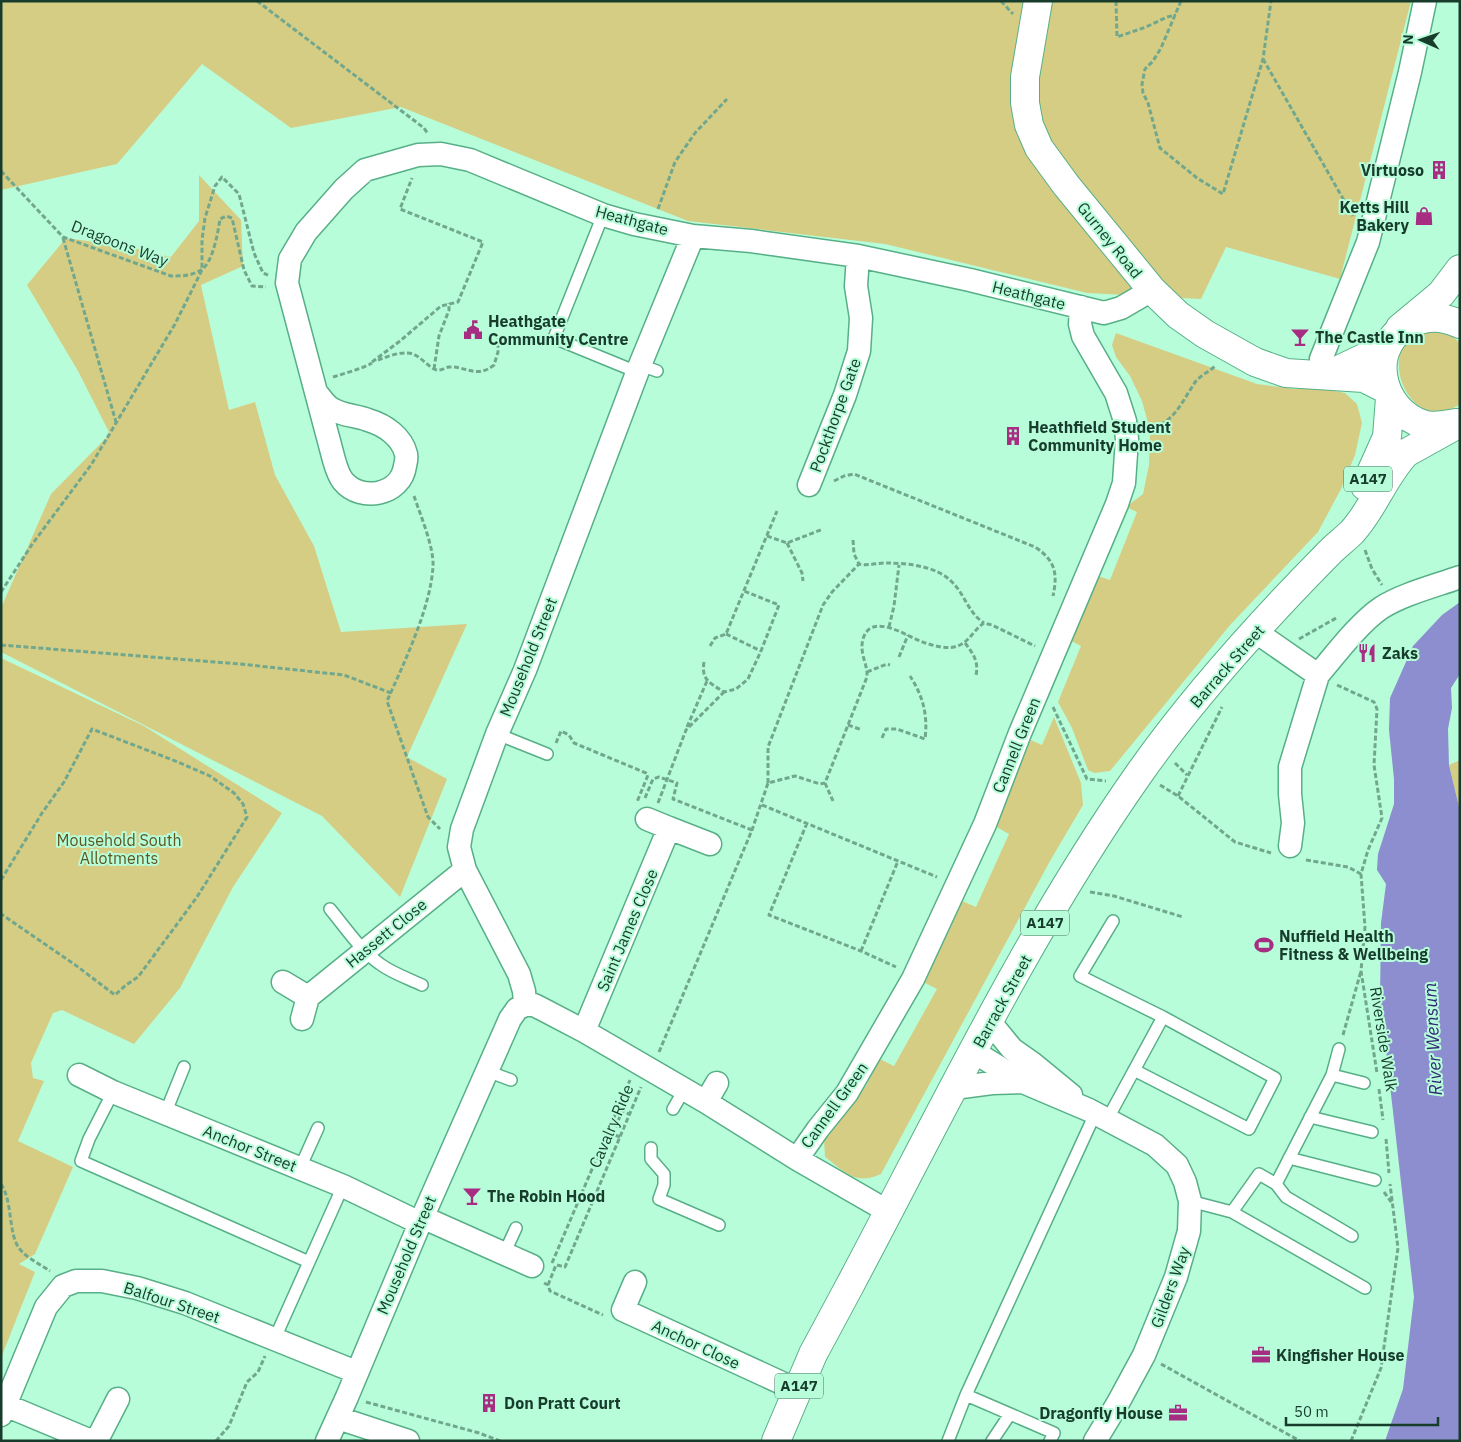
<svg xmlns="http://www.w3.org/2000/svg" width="1461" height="1442" font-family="'IBM Plex Sans',sans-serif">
<rect width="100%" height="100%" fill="#b8fdda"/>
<!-- green -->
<path fill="#d6cd84" d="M 1,1 L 1411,1 L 1340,279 L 1226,247 L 1201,299 L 1087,293 L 885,244 L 688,221 L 401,107 L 291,128 L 202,64 L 117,164 L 1,190 Z
M 199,175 L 241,220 L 243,266 L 201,285 L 229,410 L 255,402 L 275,475 L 314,546 L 341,632 L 467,624 L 407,757 L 447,779 L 400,897 L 322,816 L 1,652 L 1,608 L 51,494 L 110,434 L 78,371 L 27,285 L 66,238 L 130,247 L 171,257 L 199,221 Z
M 1434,331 L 1452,336 L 1460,343 L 1460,404 C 1407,441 1367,334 1434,331 Z
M 1116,333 L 1257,384 L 1295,389 L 1319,388 L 1345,393 L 1357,404 L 1362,423 L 1355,455 L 1341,489 L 1318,532 L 1231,624 L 1110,771 L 1094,773 L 1088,770 L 1072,728 L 1058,702 L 1081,646 L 1071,641 L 1098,576 L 1110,580 L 1137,512 L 1126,507 L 1143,494 L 1149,465 L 1150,430 L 1142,401 L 1130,376 L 1116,357 L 1112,345 Z
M 1,658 L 144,726 L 282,813 L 233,887 L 180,988 L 134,1044 L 62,1010 L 53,1013 L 31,1063 L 33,1078 L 44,1081 L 18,1141 L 73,1167 L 35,1254 L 19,1264 L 35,1272 L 1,1358 Z
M 1054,717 L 1081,783 L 1083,805 L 1050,861 L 881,1174 C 855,1186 845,1172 825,1157 L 824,1139 L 829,1128 L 866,1086 L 880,1059 L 894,1066 L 937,989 L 923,982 L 962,901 L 976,907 L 1009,834 L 993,825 L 1031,740 L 1042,745 Z
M 1460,760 L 1460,811 L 1449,765 Z"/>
<!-- water -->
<path fill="#8c8ecf" d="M 1460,602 L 1460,674 L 1451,688 L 1452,708 L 1448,729 L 1449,765 L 1460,811 L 1460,1441 L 1385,1441 L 1403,1389 L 1414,1297 L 1380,997 L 1381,923 L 1386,884 L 1377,870 L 1378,854 L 1394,804 L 1394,779 L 1389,730 L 1390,698 L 1413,646 L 1442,615 Z"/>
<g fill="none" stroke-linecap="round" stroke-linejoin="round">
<!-- service casing -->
<g stroke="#57af87" stroke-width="14">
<path id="service" d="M 603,215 L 554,338 L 637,372
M 640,365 L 657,371
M 497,734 L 547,754
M 330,909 C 345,927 360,950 380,964 C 392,973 407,978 422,985
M 1113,921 L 1080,976 L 1163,1017 L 1275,1078 L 1249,1129 L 1134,1070
M 487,1071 L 511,1080
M 1332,1075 L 1364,1083
M 113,1092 L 89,1139 L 81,1161 L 309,1262 L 343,1186
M 673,1109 L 684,1090
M 165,1114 L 184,1067
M 1310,1117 L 1372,1132
M 1107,1120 L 1163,1017
M 651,1148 L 651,1159 L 664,1174 L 664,1185 L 659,1199 L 719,1225
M 1289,1158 L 1375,1180
M 300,1168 L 318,1128
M 1276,1184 L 1286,1197 L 1352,1236
M 1190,1201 L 1232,1212 L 1365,1288
M 1232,1212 L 1259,1174 L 1276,1184 L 1332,1075 L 1339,1049
M 504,1254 L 516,1228
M 275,1338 L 309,1262
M 966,1395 L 1054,1433 L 1050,1441
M 948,1441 L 966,1395 L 1095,1114
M 992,1441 L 1010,1414"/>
</g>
<!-- minor casing -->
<g stroke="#57af87" stroke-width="25">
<path id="minor" d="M 1321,359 L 1368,242 L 1410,72 L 1425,1
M 316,392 C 320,397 324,403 329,407 C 341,416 355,415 368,420 C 385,425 402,437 406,454 C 407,458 406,462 405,466 C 401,495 361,503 343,481 C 339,476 336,467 334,460 L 287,283 L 290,259 L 306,232 L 344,189 L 365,170 L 418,155 L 441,154 L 470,160 L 603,215 L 634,224 L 693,236 L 751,241 L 858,256 L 970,280 L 1104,313 L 1121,308 L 1152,290
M 809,485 L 845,395 L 859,351 L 861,318 L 856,286 L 858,256
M 1256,632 L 1318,675 C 1335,655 1359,623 1381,608 C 1403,594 1435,586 1460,577
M 669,828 L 710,844
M 1290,846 L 1293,823 L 1290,794 L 1290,767 L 1318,675
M 283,982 L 308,997 L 465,870
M 525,1005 L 524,991 L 519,974 L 465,870 L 459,847 L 462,829 L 497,734 L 525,670 L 640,365 L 693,236
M 525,1005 L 534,1005 L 542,1009 L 584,1031 L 706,1102 L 797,1159 L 889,1212
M 302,1019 L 308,997
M 990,1022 L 1012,1049 L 1032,1063 L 1071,1095
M 584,1031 L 669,828 L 647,819
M 974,1052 L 1023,1082 L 1089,1110 L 1155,1145 L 1177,1165 L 1185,1182 L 1190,1201 L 1189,1231 L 1176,1277 L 1144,1355 L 1118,1403 L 1095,1441
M 79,1075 L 113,1092 L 343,1186 L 420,1223
M 954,1088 L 992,1083 L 1023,1082
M 706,1102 L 717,1083
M 797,1159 L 818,1129 L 847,1093 L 913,979 L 985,824 L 1020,733 L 1117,504 L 1124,483 L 1127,439 L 1125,421 L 1116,393 L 1083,336 L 1080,324 L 1081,307
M 422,1217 L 532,1266
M 635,1282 L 623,1310 L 797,1390
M 5,1405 L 91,1441
M 1,1415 L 46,1307 L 63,1286 L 76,1281 L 102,1281 L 137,1288 L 185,1303 L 356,1372
M 338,1418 L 408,1441
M 93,1441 L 100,1434 L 118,1399
M 327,1441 L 347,1397 L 420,1223 L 510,1019 L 517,1009 L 525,1005"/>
</g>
<!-- tertiary casing -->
<g stroke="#57af87" stroke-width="30">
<path id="tertiary" d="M 1038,1 L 1025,77 L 1025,103 L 1029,125 L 1039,148 L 1066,185 L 1152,290 L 1178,315 L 1205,334 L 1255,362 L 1286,373 L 1364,378 L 1384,388
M 1330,374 L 1387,347"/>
</g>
<!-- secondary casing -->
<g stroke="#57af87" stroke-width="30">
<path id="secondary" d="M 1400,328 L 1441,294 L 1460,269"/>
</g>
<!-- primary casing -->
<g stroke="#57af87" stroke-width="30">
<path id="primary" d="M 1456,423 C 1446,425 1435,427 1425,425 C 1378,411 1365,344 1412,323 C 1429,315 1444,317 1460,324
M 1365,486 L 1387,437 L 1390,398
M 776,1441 L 813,1354 L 849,1287 C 941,1114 1028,931 1141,771 C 1194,696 1261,622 1326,556 C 1334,547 1344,540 1352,532 C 1374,508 1384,476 1406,453 L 1460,423"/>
</g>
<!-- path -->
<path stroke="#71a88d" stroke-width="3" stroke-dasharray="5 2.5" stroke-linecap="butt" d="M 257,1 L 424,128 L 428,134
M 1001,1 L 1013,14
M 1116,1 L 1117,37 L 1146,27 L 1167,17 L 1176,15
M 1181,1 L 1161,48 L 1153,61 L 1145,69 L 1142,84 L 1143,93 L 1148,103 L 1160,148 L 1197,178 L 1223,194 L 1263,59 L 1271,1
M 1263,59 L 1353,216
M 1,171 L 63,237 L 171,276 C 181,276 192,276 201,270 C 213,263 218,232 220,219 L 226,216 L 232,218 L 244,270 L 252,286 L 266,287
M 658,209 L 675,162 L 695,133 L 727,99
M 63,238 L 116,422
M 378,360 C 387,357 398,352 408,353 C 419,354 425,364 434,369 C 440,372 444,368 449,367 C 466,366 477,379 494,365 L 498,352 L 498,338
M 372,362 L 400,341 L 441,306 L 458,302 L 483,242 L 400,209 L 412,178
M 434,369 L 439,336 L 449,310 L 449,303
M 333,377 C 346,373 361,369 372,363
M 1146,427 C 1172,429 1183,399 1196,381 C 1201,375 1209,372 1215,366
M 834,481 L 844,476 L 854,474 L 1035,547 C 1055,560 1058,573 1053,596
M 414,496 C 420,514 434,547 433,566 C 431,607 404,663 387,701 L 428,817 L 440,829
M 767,536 L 787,543 L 823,529
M 853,540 L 854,554 L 859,564 C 868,566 877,563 886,563 C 907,563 936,566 951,581 C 965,594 968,613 984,623
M 787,543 L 802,573 L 803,581
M 1365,550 L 1372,569 L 1382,585
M 1,592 L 33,543 L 91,465 L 175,324 L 202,270 L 202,240 L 205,218 L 215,186 L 222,177 L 239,194 L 254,253 L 263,273 L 268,275
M 889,627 L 894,606 L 899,565
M 726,634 L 761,651
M 1299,639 L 1338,617
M 965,643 C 973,653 979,662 976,675
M 1,645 L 240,664 L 344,675 L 391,693
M 710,646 L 715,638 L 726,634 L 777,511
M 899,657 L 908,635
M 704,662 C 701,680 710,683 724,692 L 736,689 L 748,679 L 761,651 L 779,605 L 744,591
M 867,672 L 887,664 L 890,665
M 1337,685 L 1374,702 L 1377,709 L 1374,765 L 1382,818 L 1368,850 L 1361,874 L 1365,927 L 1361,971 L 1377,1073
M 1053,707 L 1087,779 L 1106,781
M 848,725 L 862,730
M 687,727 L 707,681
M 882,738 L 886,729 L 897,729 L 925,739 C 928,715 923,696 910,676
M 556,743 L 561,731 L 569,735 L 574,743 L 646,773 L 648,775 L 637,802
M 1175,763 L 1187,775
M 768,783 L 768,747 L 823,605 L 832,592 L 859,564
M 825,783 L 833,801
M 1160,785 L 1178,796 L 1235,842 L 1271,853
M 1178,796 L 1222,707
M 645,798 L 653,779 L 659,777 L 677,783 L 673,799 L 752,830
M 658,803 L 686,730 L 724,692
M 762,805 L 937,877
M 807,823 L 769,915 L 861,951 L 896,967
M 1306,860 L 1348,867 L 1361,874
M 1,880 L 42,813 L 64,782 L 92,729 L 178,762 L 210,776 L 234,793 L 243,804 L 247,817 L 197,897 L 138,977 L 126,985 L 115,995 L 74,964 L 1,914
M 1090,892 L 1114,896 L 1183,917
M 861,951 L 898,861
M 1343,1035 L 1361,971
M 659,1052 L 752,830 L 768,783 L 795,776 L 820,784 L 825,783 L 867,677 C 868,664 859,654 863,639 C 871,612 905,635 920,641 C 931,645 943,649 954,647 C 969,644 973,630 984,623 L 992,625 L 1035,646
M 1379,1089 L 1383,1120
M 620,1137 L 613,1134 L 622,1111 L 629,1114
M 1386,1139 L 1389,1173
M 1,1184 C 13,1202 8,1233 19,1248 C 26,1258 40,1264 50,1271
M 1384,1192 L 1392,1203
M 552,1263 L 630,1080
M 557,1265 L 565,1267 L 641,1087
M 544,1283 L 548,1285 L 550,1291 L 603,1315
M 548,1285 L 556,1265
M 1161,1364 L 1300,1441
M 366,1402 L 479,1433 L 500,1441
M 216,1441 L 229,1426 L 247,1382 L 258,1372 L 265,1356
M 1351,1441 L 1381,1368 L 1398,1248 L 1390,1184"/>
<!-- service -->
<use href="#service" stroke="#fff" stroke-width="11"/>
<!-- minor -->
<use href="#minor" stroke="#fff" stroke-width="22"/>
<!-- tertiary -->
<use href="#tertiary" stroke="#fff" stroke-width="28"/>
<!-- secondary -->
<use href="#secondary" stroke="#fff" stroke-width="28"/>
<!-- primary -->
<use href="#primary" stroke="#fff" stroke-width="28"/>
</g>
<!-- icons -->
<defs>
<g id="building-bare" transform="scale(1.5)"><path d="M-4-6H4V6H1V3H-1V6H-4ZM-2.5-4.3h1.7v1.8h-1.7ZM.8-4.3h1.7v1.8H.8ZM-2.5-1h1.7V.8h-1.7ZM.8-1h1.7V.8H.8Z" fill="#a72d83" stroke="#b8fdda" stroke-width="2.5" paint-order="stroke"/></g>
<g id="shop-bare" transform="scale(1.5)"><path d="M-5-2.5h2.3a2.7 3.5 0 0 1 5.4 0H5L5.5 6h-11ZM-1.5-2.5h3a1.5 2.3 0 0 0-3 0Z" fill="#a72d83" stroke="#b8fdda" stroke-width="2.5" paint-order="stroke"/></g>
<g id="civic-bare" transform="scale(1.5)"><path d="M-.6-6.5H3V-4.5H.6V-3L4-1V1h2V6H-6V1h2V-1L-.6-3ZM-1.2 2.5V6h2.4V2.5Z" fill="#a72d83" stroke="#b8fdda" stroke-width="2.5" paint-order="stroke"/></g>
<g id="bar-bare" transform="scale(1.5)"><path d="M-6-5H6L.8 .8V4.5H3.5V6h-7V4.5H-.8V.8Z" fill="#a72d83" stroke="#b8fdda" stroke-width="2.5" paint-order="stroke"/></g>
<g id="restaurant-bare" transform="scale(1.5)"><path d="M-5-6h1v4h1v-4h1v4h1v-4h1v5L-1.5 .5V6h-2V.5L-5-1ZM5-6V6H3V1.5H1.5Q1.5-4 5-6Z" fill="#a72d83" stroke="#b8fdda" stroke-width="2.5" paint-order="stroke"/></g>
<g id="stadium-bare" transform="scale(1.5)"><path d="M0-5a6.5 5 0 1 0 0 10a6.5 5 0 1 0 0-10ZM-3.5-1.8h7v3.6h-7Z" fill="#a72d83" stroke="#b8fdda" stroke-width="2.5" paint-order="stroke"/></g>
<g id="office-bare" transform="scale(1.5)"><path d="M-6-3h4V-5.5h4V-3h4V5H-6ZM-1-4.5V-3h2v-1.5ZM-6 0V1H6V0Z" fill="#a72d83" stroke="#b8fdda" stroke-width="2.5" paint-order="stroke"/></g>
</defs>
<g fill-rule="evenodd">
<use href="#building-bare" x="1439" y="170"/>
<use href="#shop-bare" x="1424" y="216"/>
<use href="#civic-bare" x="473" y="330"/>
<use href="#bar-bare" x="1300" y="337"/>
<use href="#building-bare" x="1013" y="436"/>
<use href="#restaurant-bare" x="1367" y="653"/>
<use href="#stadium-bare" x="1264" y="945"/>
<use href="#bar-bare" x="472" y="1196"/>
<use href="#office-bare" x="1261" y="1355"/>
<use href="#building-bare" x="489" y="1403"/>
<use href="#office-bare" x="1178" y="1413"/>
</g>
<g text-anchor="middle" stroke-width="4" stroke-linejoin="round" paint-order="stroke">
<!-- shield labels -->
<g fill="#b8fdda" stroke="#477660" stroke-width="1">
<rect x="1344" y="466.5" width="48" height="25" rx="4"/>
<rect x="1021" y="910.5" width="48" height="25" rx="4"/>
<rect x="775" y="1373.5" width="48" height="25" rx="4"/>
</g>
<g font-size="15" font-weight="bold" fill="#173c2c">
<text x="1368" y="484">A147</text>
<text x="1045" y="928">A147</text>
<text x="799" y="1391">A147</text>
</g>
<!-- poi labels -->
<g font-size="16" font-weight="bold" fill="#173c2c" stroke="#b8fdda" text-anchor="start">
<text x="1424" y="176" text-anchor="end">Virtuoso</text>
<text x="1409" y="213" text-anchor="end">Ketts Hill<tspan x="1409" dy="18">Bakery</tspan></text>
<text x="488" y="327">Heathgate<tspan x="488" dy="18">Community Centre</tspan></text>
<text x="1315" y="343">The Castle Inn</text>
<text x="1028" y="433">Heathfield Student<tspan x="1028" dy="18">Community Home</tspan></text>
<text x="1382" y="659">Zaks</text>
<text x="1279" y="942">Nuffield Health<tspan x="1279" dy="18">Fitness &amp; Wellbeing</tspan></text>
<text x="487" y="1202">The Robin Hood</text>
<text x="1276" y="1361">Kingfisher House</text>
<text x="504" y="1409">Don Pratt Court</text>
<text x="1163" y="1419" text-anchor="end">Dragonfly House</text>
</g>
<!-- street labels -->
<g font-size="16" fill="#173c2c" stroke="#b8fdda">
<text transform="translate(632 220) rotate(15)" y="6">Heathgate</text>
<text transform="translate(1110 240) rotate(51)" y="6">Gurney Road</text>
<text transform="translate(120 243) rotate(21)" y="6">Dragoons Way</text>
<text transform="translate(1029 295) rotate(14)" y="6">Heathgate</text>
<text transform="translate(835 415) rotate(-70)" y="6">Pockthorpe Gate</text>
<text transform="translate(528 657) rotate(-68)" y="6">Mousehold Street</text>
<text transform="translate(1227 666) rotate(-49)" y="6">Barrack Street</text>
<text transform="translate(1016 745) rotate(-68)" y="6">Cannell Green</text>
<text transform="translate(627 930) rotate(-67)" y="6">Saint James Close</text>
<text transform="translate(386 933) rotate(-39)" y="6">Hassett Close</text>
<text transform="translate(1002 1001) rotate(-61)" y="6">Barrack Street</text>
<text transform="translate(1384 1039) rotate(81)" y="6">Riverside Walk</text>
<text transform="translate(834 1105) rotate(-54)" y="6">Cannell Green</text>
<text transform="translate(611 1126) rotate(-67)" y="6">Cavalry Ride</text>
<text transform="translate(250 1148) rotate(22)" y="6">Anchor Street</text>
<text transform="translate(406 1255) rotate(-67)" y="6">Mousehold Street</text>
<text transform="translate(1170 1287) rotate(-70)" y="6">Gilders Way</text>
<text transform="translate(172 1302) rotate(18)" y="6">Balfour Street</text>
<text transform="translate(696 1344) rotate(25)" y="6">Anchor Close</text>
</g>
<!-- park labels -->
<g font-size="16" fill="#5e5720" stroke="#b8fdda">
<text x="119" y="846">Mousehold South<tspan x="119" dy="18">Allotments</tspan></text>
</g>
<!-- water labels -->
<g font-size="18" font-style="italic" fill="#312975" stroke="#b8fdda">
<text transform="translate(1433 1039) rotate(-93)" y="6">River Wensum</text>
</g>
</g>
<!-- border -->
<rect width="1461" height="1442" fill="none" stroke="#173c2c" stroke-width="5"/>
<!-- north arrow -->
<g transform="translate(1421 40) rotate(272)" stroke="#b8fdda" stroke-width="4" paint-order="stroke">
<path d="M0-4L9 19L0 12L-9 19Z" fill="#173c2c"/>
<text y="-8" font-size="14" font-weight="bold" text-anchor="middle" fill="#173c2c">N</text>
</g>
<!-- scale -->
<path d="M1286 1417v8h152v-8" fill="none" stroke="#173c2c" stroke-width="2.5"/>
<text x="1294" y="1417" font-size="15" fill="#173c2c" stroke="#b8fdda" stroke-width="4" paint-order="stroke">50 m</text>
</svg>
